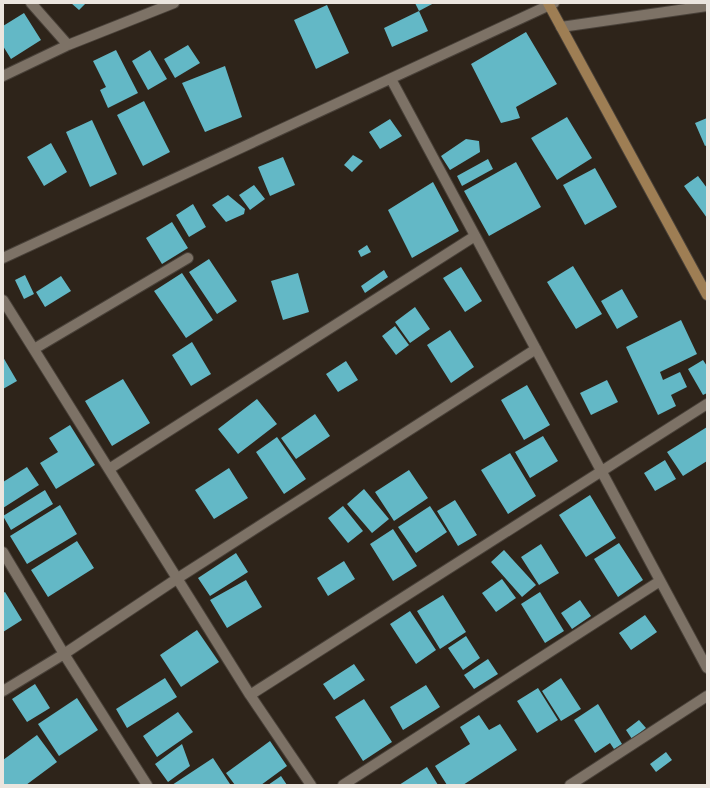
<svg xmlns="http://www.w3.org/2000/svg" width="710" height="788" font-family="Figtree,sans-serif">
<rect width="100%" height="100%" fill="#2e241a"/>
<!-- building -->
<path fill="#63b8c6" d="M 71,3 L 86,3 L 79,10 Z
M 415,3 L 434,3 L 419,11 Z
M 327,5 L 349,53 L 316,69 L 294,20 Z
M 419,11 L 428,31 L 392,47 L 384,28 Z
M 24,13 L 41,40 L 11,59 L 3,46 L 3,26 Z
M 526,32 L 557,84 L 516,107 L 520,118 L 501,123 L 471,64 Z
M 188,45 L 200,63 L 175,78 L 164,59 Z
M 116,50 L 138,93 L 108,108 L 100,90 L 106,87 L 93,61 Z
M 150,50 L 167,79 L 148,90 L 132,61 Z
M 225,66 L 242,117 L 205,132 L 182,83 Z
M 144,101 L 170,152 L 143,166 L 117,115 Z
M 567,117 L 592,158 L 557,180 L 531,138 Z
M 707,118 L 707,145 L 705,146 L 695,123 Z
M 390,119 L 402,136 L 380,149 L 369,132 Z
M 92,120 L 117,174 L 90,187 L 66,132 Z
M 466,139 L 479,141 L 480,152 L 450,170 L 441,156 Z
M 51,143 L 67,172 L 44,186 L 27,157 Z
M 353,155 L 363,161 L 352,172 L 344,165 Z
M 283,157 L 295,185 L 270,196 L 258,167 Z
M 488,159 L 493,169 L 462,186 L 457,176 Z
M 516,162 L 541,207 L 489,236 L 464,191 Z
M 595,168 L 617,207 L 585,225 L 563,185 Z
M 698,176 L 707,188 L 707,218 L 684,186 Z
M 433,182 L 459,231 L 412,258 L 388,210 Z
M 254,185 L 265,199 L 250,210 L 239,195 Z
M 228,195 L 245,209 L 244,214 L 226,222 L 212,205 Z
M 193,204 L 206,227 L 189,237 L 176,215 Z
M 172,222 L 188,248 L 162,264 L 146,238 Z
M 367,245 L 371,252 L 361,257 L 358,251 Z
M 209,259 L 237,301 L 217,314 L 189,272 Z
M 573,266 L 602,314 L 576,329 L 547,282 Z
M 461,267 L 482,301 L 465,312 L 443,278 Z
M 384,270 L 388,277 L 365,293 L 361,286 Z
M 182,273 L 213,320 L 186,338 L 154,291 Z
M 298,273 L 309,312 L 283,320 L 271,281 Z
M 25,275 L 34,294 L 24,299 L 15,280 Z
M 61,276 L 71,291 L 45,307 L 36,292 Z
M 622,289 L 638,317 L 617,329 L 601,301 Z
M 415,307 L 430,329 L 410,343 L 395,322 Z
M 681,320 L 697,354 L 660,372 L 663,380 L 680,372 L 687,387 L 671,395 L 676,406 L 658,415 L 626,347 Z
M 395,326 L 409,345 L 396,355 L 382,336 Z
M 450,330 L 474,367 L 451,383 L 427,345 Z
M 192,342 L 211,374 L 191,386 L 172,355 Z
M 3,357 L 17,381 L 3,389 Z
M 703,360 L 707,366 L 707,393 L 703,395 L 688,369 Z
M 346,361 L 358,380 L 338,392 L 326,374 Z
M 123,379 L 150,423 L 112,446 L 85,401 Z
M 607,380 L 618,402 L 591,415 L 580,393 Z
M 527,385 L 550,425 L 524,440 L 501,400 Z
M 257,399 L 277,424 L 238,454 L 218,429 Z
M 315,414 L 330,436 L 296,459 L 281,438 Z
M 70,425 L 95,465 L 56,489 L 40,463 L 58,452 L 49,438 Z
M 707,427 L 707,461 L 683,476 L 667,452 Z
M 543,436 L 558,461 L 530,478 L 515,452 Z
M 277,437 L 306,479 L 284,494 L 256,452 Z
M 510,453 L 536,496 L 508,514 L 481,470 Z
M 665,460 L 676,479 L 655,491 L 644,473 Z
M 27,467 L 39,485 L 3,508 L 3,482 Z
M 229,468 L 248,498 L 214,519 L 195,490 Z
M 409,470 L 428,498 L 394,521 L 375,492 Z
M 364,489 L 389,519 L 372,533 L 347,504 Z
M 45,490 L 53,504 L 11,530 L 3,516 Z
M 590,495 L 616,538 L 586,557 L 559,515 Z
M 455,500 L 477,535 L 458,546 L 437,511 Z
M 60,505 L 77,534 L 27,564 L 10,536 Z
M 343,506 L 363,531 L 348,543 L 328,518 Z
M 430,506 L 447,532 L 416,553 L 398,527 Z
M 393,529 L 417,566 L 393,581 L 370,544 Z
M 77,541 L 94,568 L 48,597 L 31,570 Z
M 619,543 L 643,580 L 618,597 L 594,559 Z
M 541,544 L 559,573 L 539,585 L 521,557 Z
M 504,550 L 536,585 L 522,597 L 491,562 Z
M 236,553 L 248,572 L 210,596 L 198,578 Z
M 344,561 L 355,579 L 328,596 L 317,578 Z
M 502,579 L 516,598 L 496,612 L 482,593 Z
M 246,580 L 262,607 L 227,628 L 210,600 Z
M 5,592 L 22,620 L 3,632 L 3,593 Z
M 540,592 L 564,631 L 545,643 L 521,604 Z
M 443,595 L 466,632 L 440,649 L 417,611 Z
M 580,600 L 591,616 L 572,629 L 561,613 Z
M 410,611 L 436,650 L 416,664 L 390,624 Z
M 645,615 L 657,632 L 631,650 L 619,633 Z
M 197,630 L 219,662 L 181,687 L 160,655 Z
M 466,636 L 480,658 L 463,670 L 448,648 Z
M 488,659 L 498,674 L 474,689 L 464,675 Z
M 354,664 L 365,680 L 334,700 L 323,684 Z
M 165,678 L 177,697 L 127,728 L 116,709 Z
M 561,678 L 581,709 L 561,721 L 542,691 Z
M 35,684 L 50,708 L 27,722 L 12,699 Z
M 426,685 L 440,707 L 403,730 L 390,707 Z
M 538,688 L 558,720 L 537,733 L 517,701 Z
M 77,698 L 98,730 L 59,756 L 38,724 Z
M 364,699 L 392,742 L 363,761 L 335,717 Z
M 598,704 L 622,744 L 614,749 L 610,743 L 595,753 L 574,720 Z
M 178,712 L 193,732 L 157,757 L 143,736 Z
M 479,715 L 489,730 L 500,724 L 517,750 L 463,785 L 447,785 L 435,766 L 470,744 L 460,727 Z
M 639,720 L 646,728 L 632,739 L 626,730 Z
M 37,735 L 57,762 L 26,785 L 3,785 L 3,760 Z
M 270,741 L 287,766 L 261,785 L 235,785 L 226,773 Z
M 182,744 L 190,766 L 168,782 L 155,764 Z
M 666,752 L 672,760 L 656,772 L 650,764 Z
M 213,758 L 230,784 L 172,785 Z
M 427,767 L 438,785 L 399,785 Z
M 281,776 L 287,785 L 268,785 Z"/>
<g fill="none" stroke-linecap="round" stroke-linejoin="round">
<!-- street casing -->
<g stroke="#494139" stroke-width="12">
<path id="street" d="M 31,3 L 68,45
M 561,27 L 707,6
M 3,76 L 68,45 L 174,3
M 391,79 L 707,668
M 3,258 L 554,3
M 3,300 L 250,695 L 311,785
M 34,349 L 188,258
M 109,469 L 475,236
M 3,552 L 64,654 L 147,785
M 3,691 L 64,654 L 178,578 L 536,349
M 250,695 L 707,404
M 343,785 L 660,581
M 570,785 L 707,696"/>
</g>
<!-- secondary casing -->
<g stroke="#494139" stroke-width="12">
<path id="secondary" d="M 548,3 L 707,295"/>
</g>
<!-- street -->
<use href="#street" stroke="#7d7266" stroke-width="10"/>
<!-- secondary -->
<use href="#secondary" stroke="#9e7e54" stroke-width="10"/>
</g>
<!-- border -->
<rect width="710" height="788" fill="none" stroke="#ebe5de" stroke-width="8"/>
</svg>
